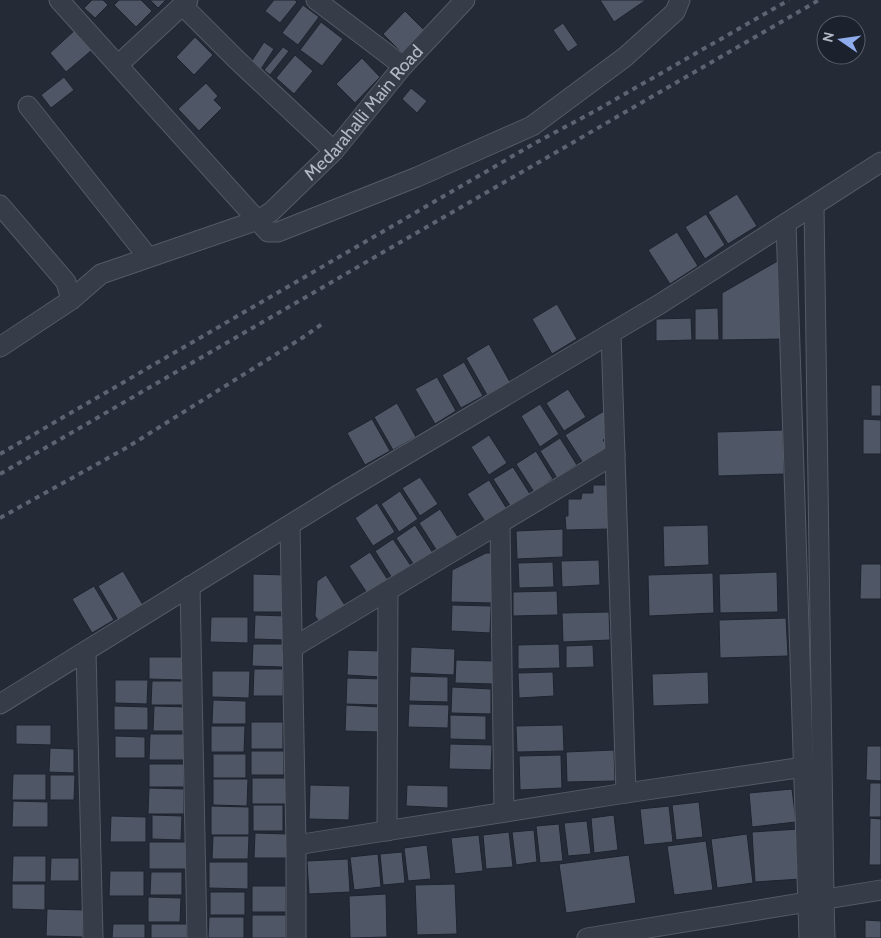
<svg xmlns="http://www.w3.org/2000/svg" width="881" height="938" font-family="Cabin,sans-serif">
<rect width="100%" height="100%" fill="#242b37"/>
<!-- building -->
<path fill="#4f5665" stroke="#1e242f" d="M 92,0 L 103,0 L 108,5 L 95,18 L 84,8 Z
M 119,0 L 141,0 L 152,11 L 136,27 L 114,5 Z
M 150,0 L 166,0 L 158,8 Z
M 274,0 L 295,0 L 297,2 L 280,23 L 265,11 Z
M 600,0 L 646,0 L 614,22 Z
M 303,5 L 319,17 L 298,45 L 282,33 Z
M 405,11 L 424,30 L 402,53 L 383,34 Z
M 321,22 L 343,39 L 322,66 L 300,50 Z
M 563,23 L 578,45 L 568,52 L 553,30 Z
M 75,30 L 92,50 L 66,72 L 50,53 Z
M 195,37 L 213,55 L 194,75 L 176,57 Z
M 264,42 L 274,49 L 261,69 L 251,62 Z
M 283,47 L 289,51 L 270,75 L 264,70 Z
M 295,55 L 313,71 L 294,94 L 276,78 Z
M 362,58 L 380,77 L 355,103 L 336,84 Z
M 64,77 L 74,90 L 51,108 L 41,95 Z
M 206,83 L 218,96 L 214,100 L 222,108 L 199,131 L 178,109 Z
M 411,88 L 427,101 L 417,113 L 402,99 Z
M 737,194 L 757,226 L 728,244 L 708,212 Z
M 706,214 L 725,245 L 705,259 L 685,227 Z
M 677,232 L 698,266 L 670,284 L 648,250 Z
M 781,259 L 785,339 L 722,340 L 722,293 Z
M 557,304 L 577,339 L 552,354 L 532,319 Z
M 718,308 L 719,340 L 695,340 L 695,309 Z
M 691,318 L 692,340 L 656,341 L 656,319 Z
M 489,344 L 510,382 L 487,395 L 466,358 Z
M 464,362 L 483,396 L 461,408 L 442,375 Z
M 437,377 L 456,411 L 435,424 L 415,389 Z
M 871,385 L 881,385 L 881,416 L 871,416 Z
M 568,389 L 586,417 L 564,431 L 546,403 Z
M 397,403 L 416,437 L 393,450 L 374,417 Z
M 540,404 L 559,434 L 540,447 L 521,416 Z
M 604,411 L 610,420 L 607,427 L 604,429 L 609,436 L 603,440 L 608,447 L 583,463 L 565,435 Z
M 372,419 L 390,451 L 365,465 L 347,433 Z
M 863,419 L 881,420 L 881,454 L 863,454 Z
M 783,430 L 784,474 L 718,476 L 717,432 Z
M 489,435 L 507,463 L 489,475 L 471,447 Z
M 560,438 L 577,465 L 557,478 L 540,451 Z
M 536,451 L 553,479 L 534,492 L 516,464 Z
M 513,467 L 530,494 L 511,507 L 493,479 Z
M 420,477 L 438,504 L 420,516 L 402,488 Z
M 489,480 L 507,509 L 486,523 L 467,494 Z
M 593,485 L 609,485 L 610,529 L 566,530 L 565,516 L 568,516 L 568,499 L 581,499 L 582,493 L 593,493 Z
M 400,491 L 418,519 L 399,532 L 381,504 Z
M 377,503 L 395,532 L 373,546 L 355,518 Z
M 440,509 L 458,537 L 437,551 L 419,523 Z
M 415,525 L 433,553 L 414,565 L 396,538 Z
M 708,525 L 709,565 L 664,567 L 663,526 Z
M 563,529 L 563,557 L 517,559 L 516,531 Z
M 393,539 L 411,566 L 392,578 L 375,551 Z
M 370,552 L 388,580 L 367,593 L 349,566 Z
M 486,553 L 494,553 L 493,603 L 451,602 L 452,570 Z
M 599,560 L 600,585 L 562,587 L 561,561 Z
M 553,562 L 554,587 L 519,588 L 518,563 Z
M 861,564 L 881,564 L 881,599 L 860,599 Z
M 123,571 L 143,605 L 118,620 L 98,586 Z
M 777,572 L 778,612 L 720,613 L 719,574 Z
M 713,573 L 714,613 L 649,616 L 648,575 Z
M 253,574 L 287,575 L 286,612 L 253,612 Z
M 326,575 L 346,607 L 320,623 L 315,616 L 317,581 Z
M 94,586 L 114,620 L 92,633 L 72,599 Z
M 557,591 L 558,615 L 513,616 L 513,592 Z
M 452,605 L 491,606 L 490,633 L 451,631 Z
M 609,612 L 610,640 L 563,642 L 562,613 Z
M 255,615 L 286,616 L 286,640 L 254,639 Z
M 211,617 L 248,617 L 248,643 L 210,642 Z
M 786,618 L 788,656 L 720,658 L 719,620 Z
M 253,644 L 283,644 L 283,667 L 252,666 Z
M 559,644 L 560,668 L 518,669 L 518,645 Z
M 593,645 L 594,667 L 566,668 L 566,646 Z
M 411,647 L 455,649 L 454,675 L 410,673 Z
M 348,650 L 381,651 L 381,677 L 347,675 Z
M 149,657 L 185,657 L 185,680 L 149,679 Z
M 456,660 L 494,661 L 494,684 L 455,683 Z
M 254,669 L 283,669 L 283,696 L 253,696 Z
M 212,671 L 250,671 L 249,698 L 212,697 Z
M 553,672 L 554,696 L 519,698 L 518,673 Z
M 708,672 L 709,704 L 653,706 L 652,674 Z
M 410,676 L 448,677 L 448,702 L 409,701 Z
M 347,678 L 383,679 L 382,705 L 346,704 Z
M 115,680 L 148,680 L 147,704 L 115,703 Z
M 152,681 L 184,681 L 184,705 L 151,705 Z
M 452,687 L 491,689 L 491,714 L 451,713 Z
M 213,700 L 246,701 L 246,724 L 212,724 Z
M 409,704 L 449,705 L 448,728 L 408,727 Z
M 346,705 L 380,707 L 379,732 L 345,731 Z
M 114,706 L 148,707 L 148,730 L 114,730 Z
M 154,706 L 187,707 L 186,731 L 153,731 Z
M 450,715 L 486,716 L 486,740 L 450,739 Z
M 251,722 L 283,722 L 283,749 L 251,749 Z
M 16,725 L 51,725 L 51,745 L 16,744 Z
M 563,725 L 564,751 L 517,752 L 516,726 Z
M 211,726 L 245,726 L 244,752 L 211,752 Z
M 150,734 L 187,734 L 187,760 L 149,760 Z
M 115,736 L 145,737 L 145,758 L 115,758 Z
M 450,744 L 492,745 L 491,770 L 449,769 Z
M 867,746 L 881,746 L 881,781 L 866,780 Z
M 50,748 L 74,749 L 74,773 L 49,772 Z
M 614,750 L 615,781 L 567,782 L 566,752 Z
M 251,751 L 284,751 L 284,775 L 251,775 Z
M 213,754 L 246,754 L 246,778 L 213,778 Z
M 561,755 L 562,788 L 520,790 L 519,756 Z
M 149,764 L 184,764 L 184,787 L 149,787 Z
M 13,774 L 46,774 L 46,800 L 12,800 Z
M 50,775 L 75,775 L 74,800 L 50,800 Z
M 252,778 L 288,778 L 288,804 L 252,804 Z
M 213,779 L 248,779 L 247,806 L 213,805 Z
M 870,783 L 881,783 L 881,817 L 869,817 Z
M 310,785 L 350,786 L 349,820 L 309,819 Z
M 407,785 L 448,786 L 448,808 L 406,806 Z
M 149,788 L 184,789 L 184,814 L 148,814 Z
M 792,789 L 796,822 L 752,827 L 749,793 Z
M 13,801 L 48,802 L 48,827 L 12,827 Z
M 699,802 L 703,837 L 676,840 L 672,805 Z
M 253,805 L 283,805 L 283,831 L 253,831 Z
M 211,806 L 249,807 L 249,835 L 211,835 Z
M 669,806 L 673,842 L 644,845 L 640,809 Z
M 152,815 L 182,816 L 181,840 L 152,839 Z
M 614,815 L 618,850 L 594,853 L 591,818 Z
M 111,816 L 146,817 L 146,842 L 110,842 Z
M 870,818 L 881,819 L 881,865 L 869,865 Z
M 587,821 L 591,854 L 568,856 L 564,823 Z
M 559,824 L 563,861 L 540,863 L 536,826 Z
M 799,829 L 801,879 L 755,882 L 752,832 Z
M 534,830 L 537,862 L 516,865 L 512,832 Z
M 509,832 L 513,867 L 486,869 L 483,835 Z
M 255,833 L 287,834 L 287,858 L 254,858 Z
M 747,834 L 753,883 L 717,888 L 711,839 Z
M 479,835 L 483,871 L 455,874 L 451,838 Z
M 213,836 L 249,836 L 248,859 L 212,859 Z
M 706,841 L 713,890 L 674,895 L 667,846 Z
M 149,842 L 187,842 L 186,869 L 149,869 Z
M 427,845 L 431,879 L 408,881 L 404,848 Z
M 402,852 L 405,883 L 383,885 L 380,854 Z
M 378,854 L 381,887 L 354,890 L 350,857 Z
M 629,855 L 636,903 L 566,913 L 559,864 Z
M 13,856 L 46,856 L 46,882 L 12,882 Z
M 51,858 L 79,858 L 79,881 L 50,881 Z
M 348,859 L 350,892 L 309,894 L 307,861 Z
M 209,862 L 248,862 L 248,889 L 209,888 Z
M 110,871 L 144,871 L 144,896 L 109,896 Z
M 151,872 L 182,872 L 182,895 L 150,895 Z
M 12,884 L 45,884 L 45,910 L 12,909 Z
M 455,884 L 457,934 L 417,935 L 415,885 Z
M 252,886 L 286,886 L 286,912 L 252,912 Z
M 210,892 L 245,892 L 245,915 L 210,915 Z
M 386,894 L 387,937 L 350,938 L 349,896 Z
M 148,897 L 181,898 L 180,922 L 148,922 Z
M 47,909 L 83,910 L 83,937 L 46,936 Z
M 252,915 L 286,915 L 286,938 L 252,938 Z
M 209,917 L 244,917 L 244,938 L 208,938 Z
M 865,920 L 881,921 L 881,938 L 865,938 Z
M 113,924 L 145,924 L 145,938 L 112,938 Z
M 151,924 L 187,924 L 187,938 L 151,938 Z"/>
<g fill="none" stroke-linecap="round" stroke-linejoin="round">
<!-- minor casing -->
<g stroke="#555b66" stroke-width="21">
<g id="minor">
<path d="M 59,0 L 268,232 L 278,232 L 417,177 L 532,126 L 625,57 L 675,12 L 680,0"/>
<path d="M 316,0 L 403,66"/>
<path d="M 182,5 L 237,60 L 334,151"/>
<path d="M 118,65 L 188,0"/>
<path d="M 28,106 L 148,257"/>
<path d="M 0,205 L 66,282 L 71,300"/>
<path d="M 814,206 L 824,900 L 825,938"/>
<path d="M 786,223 L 809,938"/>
<path d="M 611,333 L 626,793"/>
<path id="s1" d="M 0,347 L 71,300 L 101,274 L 258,220 L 271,212 L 334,151 L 403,66 L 465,0"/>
<path d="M 500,523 L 504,812"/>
<path d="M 290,525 L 296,845 L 296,938"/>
<path d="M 190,586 L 197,938"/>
<path d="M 292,648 L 615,454"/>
<path d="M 86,651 L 93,938"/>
<path d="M 0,704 L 338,495 L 660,304 L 881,162"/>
<path d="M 387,831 L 388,591"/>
<path d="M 296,845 L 626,793 L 804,767"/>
<path d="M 587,938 L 881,890"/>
</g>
</g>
<!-- minor -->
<use href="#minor" stroke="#373d48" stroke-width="19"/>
<!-- rail -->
<path stroke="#5c6371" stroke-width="4" stroke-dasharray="5 5" stroke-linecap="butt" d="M 0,454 L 537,142 L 595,111 L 789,0
M 0,474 L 819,0
M 0,518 L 126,448 L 302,338 L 325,322"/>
</g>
<g text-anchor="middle" stroke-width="4" stroke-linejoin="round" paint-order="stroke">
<!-- street labels -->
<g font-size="18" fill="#b2b8c4" stroke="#1c222d">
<text dy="6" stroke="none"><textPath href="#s1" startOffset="442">Medarahalli Main Road</textPath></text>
</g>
</g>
<!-- north arrow -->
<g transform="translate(841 40) rotate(283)"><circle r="24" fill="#1c222d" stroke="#585e69"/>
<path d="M0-4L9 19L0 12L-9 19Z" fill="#8facec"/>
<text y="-8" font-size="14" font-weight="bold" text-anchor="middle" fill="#b2b8c4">N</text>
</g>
</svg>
